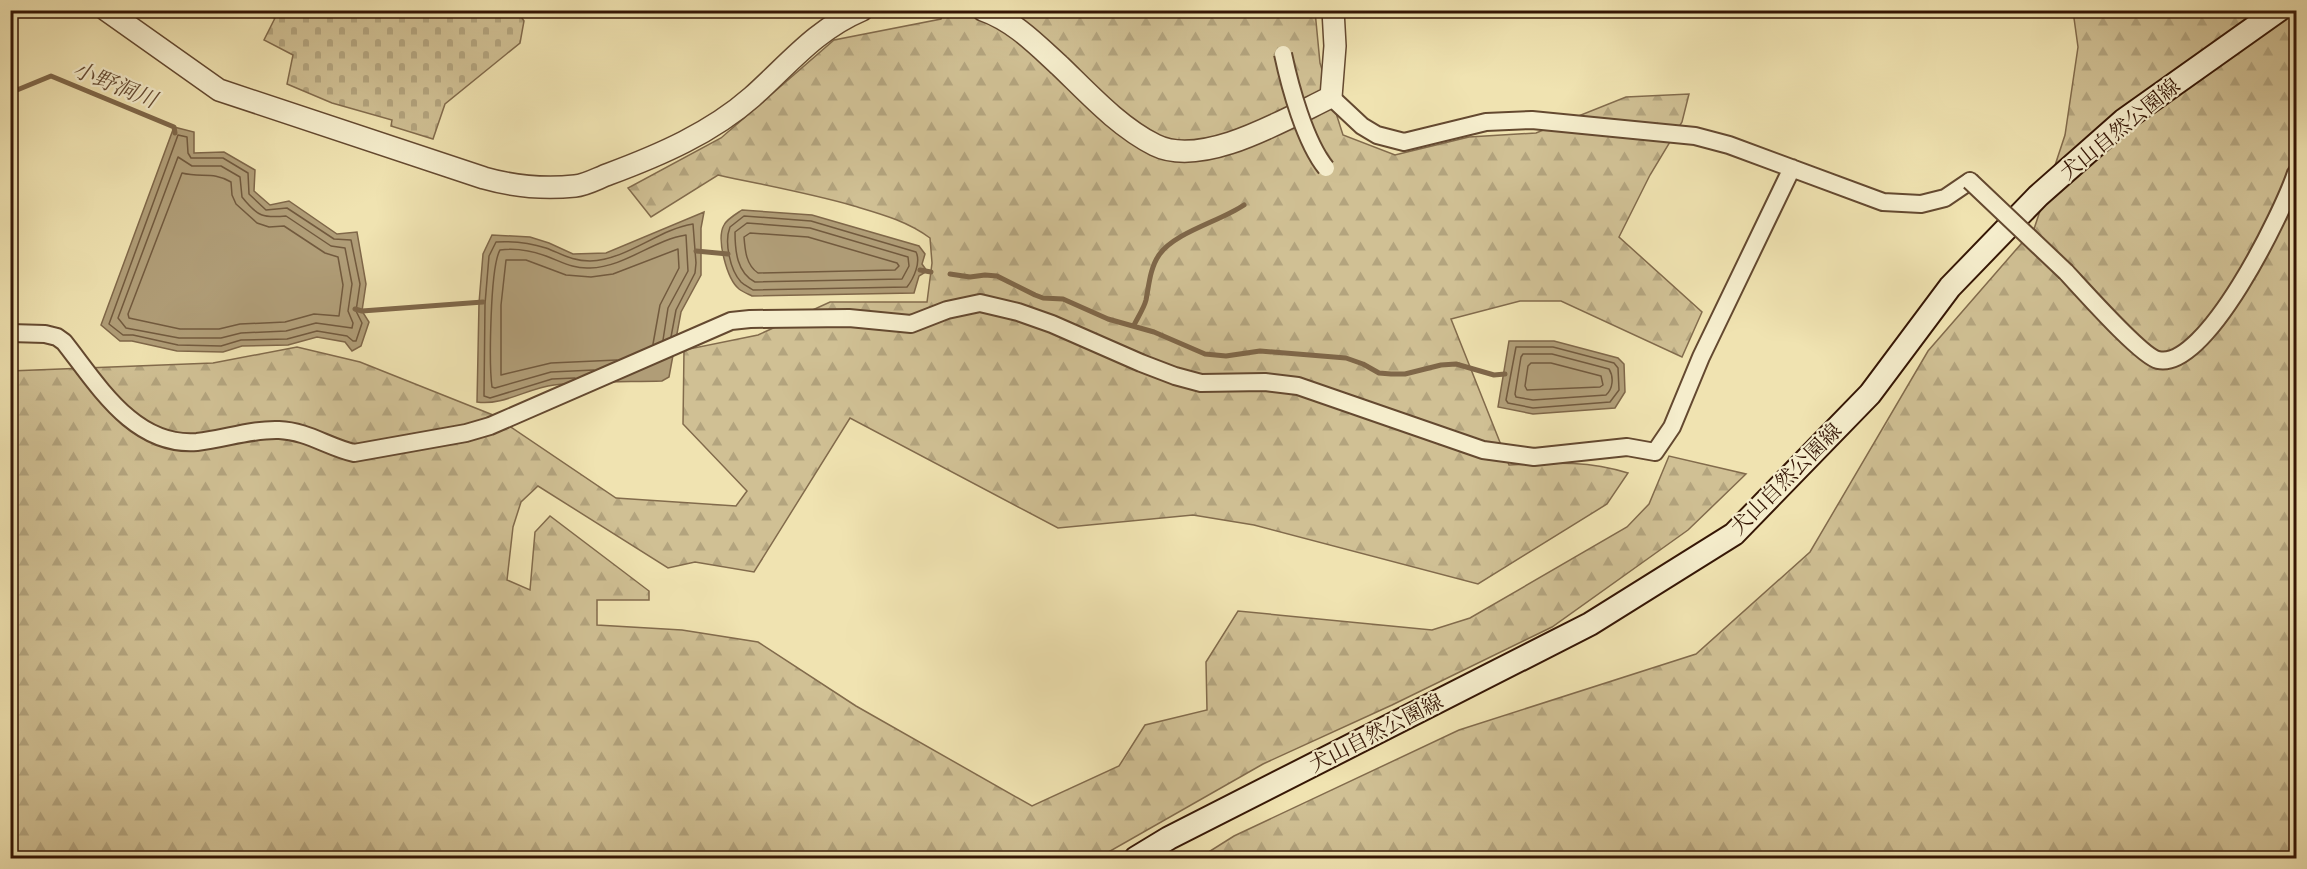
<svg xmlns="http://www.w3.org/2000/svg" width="2307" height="869" font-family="'IM FELL Double Pica','Noto Serif JP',serif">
<defs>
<pattern id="forest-firs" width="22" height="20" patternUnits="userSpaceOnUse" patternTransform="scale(1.5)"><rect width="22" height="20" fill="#d0c094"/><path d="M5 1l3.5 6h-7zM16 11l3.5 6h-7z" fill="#b3a47e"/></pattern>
<pattern id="cemetery-stones" width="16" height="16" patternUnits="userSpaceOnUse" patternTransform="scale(1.5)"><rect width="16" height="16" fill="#d0c094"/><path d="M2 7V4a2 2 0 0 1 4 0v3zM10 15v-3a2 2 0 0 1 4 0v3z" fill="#b3a47e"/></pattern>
</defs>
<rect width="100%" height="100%" fill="#f0e3b1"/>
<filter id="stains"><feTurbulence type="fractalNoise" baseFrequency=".00333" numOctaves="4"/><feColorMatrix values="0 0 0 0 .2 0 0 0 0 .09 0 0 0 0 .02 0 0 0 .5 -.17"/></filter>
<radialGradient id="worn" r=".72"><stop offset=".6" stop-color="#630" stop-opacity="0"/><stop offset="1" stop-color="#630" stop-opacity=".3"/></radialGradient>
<!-- forest -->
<path fill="url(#forest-firs)" stroke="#826b4c" stroke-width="1.5" d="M 943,11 L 1315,11 L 1320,63 L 1343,135 L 1395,155 L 1469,137 L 1536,133 L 1626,97 L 1689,94 L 1682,122 L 1650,175 L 1619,237 L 1702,312 L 1682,357 L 1561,301 L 1520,301 L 1451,319 L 1509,465 C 1552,463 1585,460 1628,473 L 1607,504 L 1478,584 L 1254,525 L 1193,515 L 1058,528 L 850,418 L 754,572 L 695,562 L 668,568 L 538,486 L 521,502 L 513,527 L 507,580 L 530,590 L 535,532 L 550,516 L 649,591 L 649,600 L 597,600 L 597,625 L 682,630 L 758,642 L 856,706 L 1032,806 L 1119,766 L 1145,725 L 1207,710 L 1206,662 L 1238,611 L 1432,630 L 1470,618 L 1627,527 L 1649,504 L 1669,456 L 1746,474 L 1688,530 L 1552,627 L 1392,705 L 1263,764 L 1098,858 L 11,858 L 10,371 L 213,363 L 297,347 L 360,362 L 493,415 L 616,498 L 736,506 L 747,491 L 683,424 L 684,350 L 758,335 L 830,302 L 927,302 L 932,263 L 930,238 C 907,221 881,214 854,206 C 809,193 763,185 718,175 L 651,217 L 628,188 L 721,138 L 834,40 L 941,19 Z
M 2073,11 L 2296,11 L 2296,858 L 1199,858 L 1234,836 L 1459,730 L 1696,654 L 1810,552 L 1928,351 L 2034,229 L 2065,135 L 2078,47 Z"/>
<!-- cemetery -->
<path fill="url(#cemetery-stones)" stroke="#826b4c" stroke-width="1.5" d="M 502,10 L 520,15 L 524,21 L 520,43 L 445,104 L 433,139 L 391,126 L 392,120 L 332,103 L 287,84 L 293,55 L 264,40 L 275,18 L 254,11 Z"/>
<!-- water -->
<path fill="#b09d77" stroke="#7f6749" stroke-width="1.5" d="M 174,127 L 194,132 L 194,153 L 224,152 L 255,170 L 254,191 L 270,205 L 289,201 L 337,234 L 357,232 L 366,284 L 362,311 L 369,322 L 361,346 L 352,351 L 345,342 L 317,337 L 288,345 L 242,346 L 223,352 L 177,351 L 132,341 L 120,341 L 101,325 Z
M 742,210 L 812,215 L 919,246 L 925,254 L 922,264 L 927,271 L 919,276 L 914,293 L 752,296 C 748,294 743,292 739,289 C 727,279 716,239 724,225 C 727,219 736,214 742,210 Z
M 704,212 L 701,228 L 701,275 L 681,312 L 669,377 L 662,381 C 626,382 589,381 554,385 C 528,388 503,406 477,402 L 479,303 L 483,254 L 492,235 L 530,237 L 549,243 L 573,254 L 606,253 Z
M 1509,341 L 1554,341 L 1618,358 L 1624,364 L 1625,392 L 1615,408 L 1533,414 L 1498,407 Z"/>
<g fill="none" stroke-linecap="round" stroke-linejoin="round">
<!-- shore -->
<path stroke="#725a3e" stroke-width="1.5" d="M 178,135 L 187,137 L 188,153 L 191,158 L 223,158 L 248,173 L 249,194 L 266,210 L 287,208 L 334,239 L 351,240 L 360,284 L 356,311 L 362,323 L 356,341 L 353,341 L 347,336 L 317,331 L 287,339 L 241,340 L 221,346 L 178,345 L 133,335 L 123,335 L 109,324 Z
M 178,157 L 192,166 L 221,166 L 240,177 L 242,197 C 258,217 263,218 286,216 L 331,246 L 345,248 L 352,284 L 348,311 L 353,323 L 352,328 L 316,323 L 286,331 L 241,333 L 221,338 L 179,338 L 126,328 L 118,318 Z
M 182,173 C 201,178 213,171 231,182 L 232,195 L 236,204 L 257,223 L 269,227 L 284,226 L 325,253 L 338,257 L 343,285 L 339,316 L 314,314 L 285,322 L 240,324 L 219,329 L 180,329 L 129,318 L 128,314 Z
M 744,216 L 811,221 L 916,252 C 921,262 914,278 907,287 L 753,290 C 749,287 744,285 741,282 C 730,270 724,242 730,227 Z
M 747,223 L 810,228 L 908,257 L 909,266 L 902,279 L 755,282 C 737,273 735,251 735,232 Z
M 750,233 L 808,237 L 897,263 L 899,266 L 895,270 L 758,273 C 746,265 745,250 744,237 Z
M 1516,347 L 1553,347 L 1614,363 L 1618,368 L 1619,390 L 1610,402 L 1533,408 L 1508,403 L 1506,400 Z
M 1523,354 L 1552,354 L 1609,369 C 1614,377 1613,389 1606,395 L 1533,400 L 1516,397 L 1515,394 L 1521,357 Z
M 617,360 L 551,363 L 501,375 L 501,305 L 506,260 L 526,260 L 566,275 L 591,277 L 613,274 L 678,249 L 679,268 L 660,305 L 653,344
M 1531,363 L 1551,363 L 1601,376 L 1603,385 L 1600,387 L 1527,390 L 1525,386 L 1528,366 Z
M 594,370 L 551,372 L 495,388 L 492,387 C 489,365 490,267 500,250 C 515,248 532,251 546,256 C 562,262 573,269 590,268 C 625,267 653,240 686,235 L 688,271 L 668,308 L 663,340
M 575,378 L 552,379 L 490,398 L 484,396 L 485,304 L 489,256 L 496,242 C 513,241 530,243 546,248 C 562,254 572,261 590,261 C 627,260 659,229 693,224 L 696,263 L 695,273 L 676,310 L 671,337"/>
<!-- stream -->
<path stroke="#7f6749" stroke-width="5" d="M 10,94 L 17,90 L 51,76 L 174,127 L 175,133
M 696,251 L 728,254
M 920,270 L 931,272
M 950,274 L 970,277 L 985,275 L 997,276 L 1035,295 L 1043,298 L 1063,299 L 1108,319 L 1154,332 L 1205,354 L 1226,356 L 1260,351 L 1346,358 L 1363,364 L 1379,373 L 1391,374 L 1405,374 L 1441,365 L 1456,364 L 1494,375 L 1505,374
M 355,309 L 362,311 L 483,302
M 1134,325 C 1138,317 1144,308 1146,300 C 1149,285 1150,268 1159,255 C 1175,232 1221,221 1244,205"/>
<!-- minor casing -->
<g stroke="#644930" stroke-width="20">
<path id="minor" d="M 1331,97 L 1362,126 L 1377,135 L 1404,142 L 1486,122 L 1532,120 L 1695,136 L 1729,145 L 1883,202 L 1921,204 L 1945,198 L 1970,181
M 2066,272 C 2082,289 2141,356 2158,360 C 2206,371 2283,212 2296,173
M 10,333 L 45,334 L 57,337 L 64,342 C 98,385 134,447 197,442 C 225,439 251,429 279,430 C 307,431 328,447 354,453 L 466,433 L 490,426 L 731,321 L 750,319 L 849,318 L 911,324 L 947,310 L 980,303 L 1018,312 L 1052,324 L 1141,363 L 1175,376 L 1201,383 L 1265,382 L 1298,386 L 1483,450 L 1534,457 L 1627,447 L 1655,452 L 1672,427 L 1701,357 L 1792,168"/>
</g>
<!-- tertiary casing -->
<g stroke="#644930" stroke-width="24">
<path id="tertiary" d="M 106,10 L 219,90 L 484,178 C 512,186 545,189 575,186 C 586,185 598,178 609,174 C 660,155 711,133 752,97 C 789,64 815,30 862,10
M 983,10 C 1014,21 1036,44 1060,66 C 1089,94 1119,127 1155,145 C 1203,169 1287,118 1331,97 L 1335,46 L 1333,10"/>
</g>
<!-- secondary casing -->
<g stroke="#351605" stroke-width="26">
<path id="secondary" d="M 1136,858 L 1169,838 L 1590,624 L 1734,534 L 1870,394 L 1950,287 L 2038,196 L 2124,120 L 2279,10"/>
</g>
<!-- minor -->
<use href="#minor" stroke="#f5edcc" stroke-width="16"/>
<!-- tertiary -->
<use href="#tertiary" stroke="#f5edcc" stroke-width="21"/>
<!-- secondary -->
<use href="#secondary" stroke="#f5edcc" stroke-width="22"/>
<!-- minor-bridge casing -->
<g stroke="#644930" stroke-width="20" stroke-linecap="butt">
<path id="minor-bridge" d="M 1283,54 C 1290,87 1305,142 1326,168
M 1970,181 L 2066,272"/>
</g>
<!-- minor-bridge -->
<use href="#minor-bridge" stroke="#f5edcc" stroke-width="16"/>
</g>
<g text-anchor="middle" stroke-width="4.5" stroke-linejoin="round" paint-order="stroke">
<!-- street labels -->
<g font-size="21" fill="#351605" stroke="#f5edcc">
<text transform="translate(2120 129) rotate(-39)" y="7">犬山自然公園線</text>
<text transform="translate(1786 479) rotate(-45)" y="7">犬山自然公園線</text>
<text transform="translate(1376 733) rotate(-27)" y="7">犬山自然公園線</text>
</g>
<!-- water labels -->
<g font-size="22" font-style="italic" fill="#664c33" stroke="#f5edcc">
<text transform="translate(115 84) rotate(22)" y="8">小野洞川</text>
</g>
</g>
<!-- margin -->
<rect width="2307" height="869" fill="none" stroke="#f0e3b1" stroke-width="36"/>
<rect x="12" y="12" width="2283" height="845" fill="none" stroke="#351605" stroke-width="3"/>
<rect x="18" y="18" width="2271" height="833" fill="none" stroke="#351605" stroke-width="1.5"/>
<rect width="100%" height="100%" filter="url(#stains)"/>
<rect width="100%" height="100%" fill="url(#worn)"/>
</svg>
